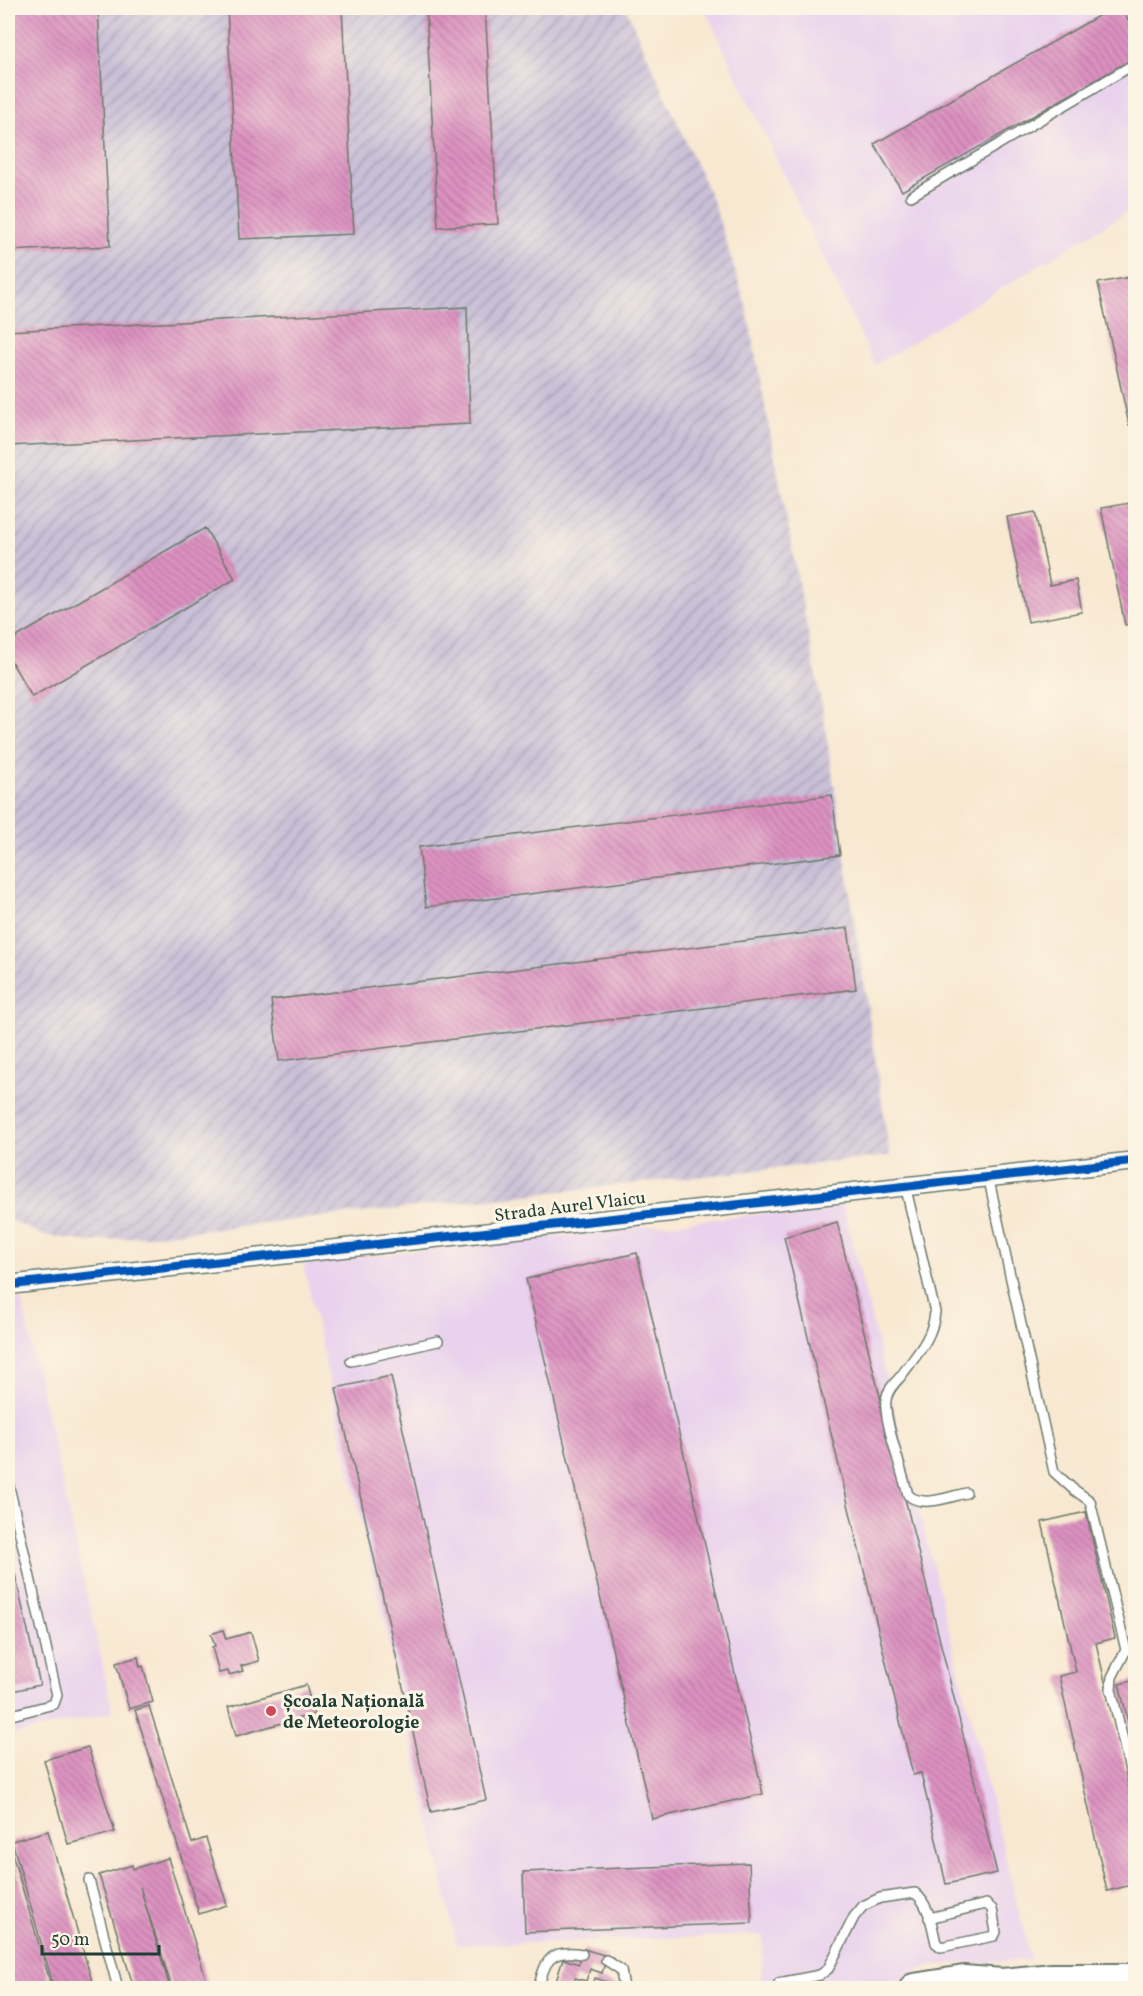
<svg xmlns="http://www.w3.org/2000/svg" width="1143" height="1996" font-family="Vollkorn,serif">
<defs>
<pattern id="industrial-furrows" width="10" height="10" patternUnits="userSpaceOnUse" patternTransform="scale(1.5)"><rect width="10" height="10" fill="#c9bfd7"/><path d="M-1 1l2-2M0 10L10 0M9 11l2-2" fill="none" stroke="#a39caf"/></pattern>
<pattern id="building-back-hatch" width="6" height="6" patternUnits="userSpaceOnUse" patternTransform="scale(1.5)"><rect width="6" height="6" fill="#dd92c1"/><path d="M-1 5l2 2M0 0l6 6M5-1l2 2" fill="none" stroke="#b3789e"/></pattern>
</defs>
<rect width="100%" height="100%" fill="#fcf5e5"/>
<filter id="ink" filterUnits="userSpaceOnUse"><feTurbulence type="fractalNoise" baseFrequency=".0167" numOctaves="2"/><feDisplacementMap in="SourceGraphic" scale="12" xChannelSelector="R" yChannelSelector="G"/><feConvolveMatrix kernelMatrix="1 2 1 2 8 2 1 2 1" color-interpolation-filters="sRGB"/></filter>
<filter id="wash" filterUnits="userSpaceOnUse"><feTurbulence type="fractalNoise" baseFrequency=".008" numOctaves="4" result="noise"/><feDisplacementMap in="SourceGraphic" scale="24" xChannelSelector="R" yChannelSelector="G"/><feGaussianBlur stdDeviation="1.35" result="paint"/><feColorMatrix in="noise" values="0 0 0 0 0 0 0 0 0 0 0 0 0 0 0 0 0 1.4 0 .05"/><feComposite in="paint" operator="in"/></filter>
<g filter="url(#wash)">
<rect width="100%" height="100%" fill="#f8e8d1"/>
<!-- built -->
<path fill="#e9d2ed" d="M 704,8 L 1135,8 L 1135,207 L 875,365 Z
M 843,1205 L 1031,1960 L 931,1965 L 883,1988 L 761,1988 L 763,1935 L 457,1945 L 303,1263 Z
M 21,1299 L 113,1712 L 8,1736 L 8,1300 Z"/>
<!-- industrial -->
<path fill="url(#industrial-furrows)" d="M 8,8 L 626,8 L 714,204 L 746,305 L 823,712 L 890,1156 L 89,1242 L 43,1235 L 8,1219 Z"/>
<g id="blocks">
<!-- building -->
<path fill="url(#building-back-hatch)" d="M 8,8 L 98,8 L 110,246 L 8,251 Z
M 227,8 L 342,8 L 354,234 L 239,239 Z
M 426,8 L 485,8 L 498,224 L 438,227 Z
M 1112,8 L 1121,8 L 1136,33 L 1136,57 L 902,191 L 874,144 Z
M 1136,276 L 1136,424 L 1129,425 L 1098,283 Z
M 467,307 L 470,424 L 8,446 L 8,331 Z
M 1129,503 L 1136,534 L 1136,623 L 1125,625 L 1101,508 Z
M 1035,512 L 1050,585 L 1076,580 L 1082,612 L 1028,622 L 1007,517 Z
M 205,528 L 235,579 L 32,697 L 8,656 L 8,642 Z
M 832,795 L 840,855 L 426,907 L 419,847 Z
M 848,928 L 856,989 L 279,1061 L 271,1000 Z
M 837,1222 L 997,1873 L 946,1884 L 921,1773 L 913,1775 L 784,1237 Z
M 637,1253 L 763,1794 L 652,1819 L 526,1279 Z
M 391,1376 L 486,1800 L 431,1812 L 336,1388 Z
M 1086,1512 L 1115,1638 L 1096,1643 L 1136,1814 L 1136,1884 L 1107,1891 L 1059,1676 L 1076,1672 L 1042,1522 Z
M 8,1543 L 40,1685 L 8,1692 Z
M 1136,1588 L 1136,1614 L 1135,1615 L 1129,1589 Z
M 223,1630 L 226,1639 L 251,1632 L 259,1661 L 241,1666 L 243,1671 L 229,1675 L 228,1671 L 219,1673 L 212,1647 L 215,1646 L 211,1634 Z
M 138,1657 L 140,1667 L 143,1666 L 153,1702 L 129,1709 L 116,1663 Z
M 1136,1680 L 1136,1750 L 1135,1750 L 1119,1684 Z
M 306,1685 L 314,1714 L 236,1736 L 228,1707 Z
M 149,1706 L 192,1843 L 206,1838 L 227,1905 L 199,1914 L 135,1710 Z
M 88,1747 L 115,1832 L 68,1844 L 44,1760 Z
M 48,1831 L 94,1988 L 54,1988 L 12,1841 Z
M 8,1840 L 14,1860 L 52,1988 L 8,1988 Z
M 168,1858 L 209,1988 L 172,1988 L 140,1887 L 170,1988 L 134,1988 L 99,1875 L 132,1865 L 133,1869 Z
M 749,1863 L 752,1923 L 525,1932 L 523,1872 Z
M 584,1949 L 607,1956 L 602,1973 L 590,1969 L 586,1981 L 575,1978 L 572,1988 L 554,1988 L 563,1959 L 579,1964 Z
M 595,1978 L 616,1985 L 615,1988 L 592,1988 Z"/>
</g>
</g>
<g filter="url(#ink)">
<use href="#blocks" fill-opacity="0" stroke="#6b796b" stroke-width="1.5"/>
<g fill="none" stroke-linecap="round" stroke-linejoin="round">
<!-- service casing -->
<g stroke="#6b796b" stroke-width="12">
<path id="service" d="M 911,196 L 1136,63
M 988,1176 L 1054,1472 L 1073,1489 L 1090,1501 L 1126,1650 L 1112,1677 L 1111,1689 L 1136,1796
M 905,1185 L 935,1312 C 933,1338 916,1355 901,1376 C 895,1383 887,1390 886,1400 C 883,1418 903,1474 908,1495 C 923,1508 948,1497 966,1493
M 351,1361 L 438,1341
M 8,1482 L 57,1695 L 54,1704 L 8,1716
M 89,1880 L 118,1988
M 606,1960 L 621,1970 L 624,1988
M 779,1983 L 820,1975 L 828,1969 L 854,1917 L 863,1906 L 880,1898 L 915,1893 C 929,1904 932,1926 936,1943 L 941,1947 L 994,1936 L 996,1932 L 992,1909 L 986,1904 L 929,1918
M 539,1988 C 544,1959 552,1949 582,1954"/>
</g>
<!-- minor casing -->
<g stroke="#6b796b" stroke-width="21">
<path id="minor" d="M 8,1285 L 1136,1161"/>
</g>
<!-- primary casing -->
<g stroke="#6b796b" stroke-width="32">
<path id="primary" d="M 914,1988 L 964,1980 L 1002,1983 L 1053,1978 L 1136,1978"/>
</g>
<!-- service -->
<use href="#service" stroke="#fff" stroke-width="9"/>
<!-- minor -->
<use href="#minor" stroke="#fff" stroke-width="18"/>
<!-- primary -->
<use href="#primary" stroke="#fff" stroke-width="28"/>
<!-- cycleway casing -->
<g stroke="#fcf5e5" stroke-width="13">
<path id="cycleway" d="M 8,1285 L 1136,1161"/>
</g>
<!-- cycleway -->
<use href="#cycleway" stroke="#0057b8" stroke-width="9"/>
</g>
</g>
<!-- markers -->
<circle fill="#d1495b" stroke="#fcf5e5" stroke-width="2" cx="271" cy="1711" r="6"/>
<g text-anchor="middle" stroke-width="6" stroke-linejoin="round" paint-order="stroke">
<!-- street labels -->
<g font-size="18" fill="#1f3d34" stroke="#fcf5e5">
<text transform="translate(570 1206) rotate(-7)" y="6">Strada Aurel Vlaicu</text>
</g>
<!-- poi labels -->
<g font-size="18" font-weight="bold" fill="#1f3d34" stroke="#fcf5e5" text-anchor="start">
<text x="283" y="1707">Școala Națională<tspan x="283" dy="21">de Meteorologie</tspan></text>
</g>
</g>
<!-- margin -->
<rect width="1143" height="1996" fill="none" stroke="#fcf5e5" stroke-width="30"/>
<!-- scale -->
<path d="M42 1945v9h117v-9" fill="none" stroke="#1f3d34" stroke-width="3"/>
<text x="51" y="1945" font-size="18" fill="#1f3d34" stroke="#fcf5e5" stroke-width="4.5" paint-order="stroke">50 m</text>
</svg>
